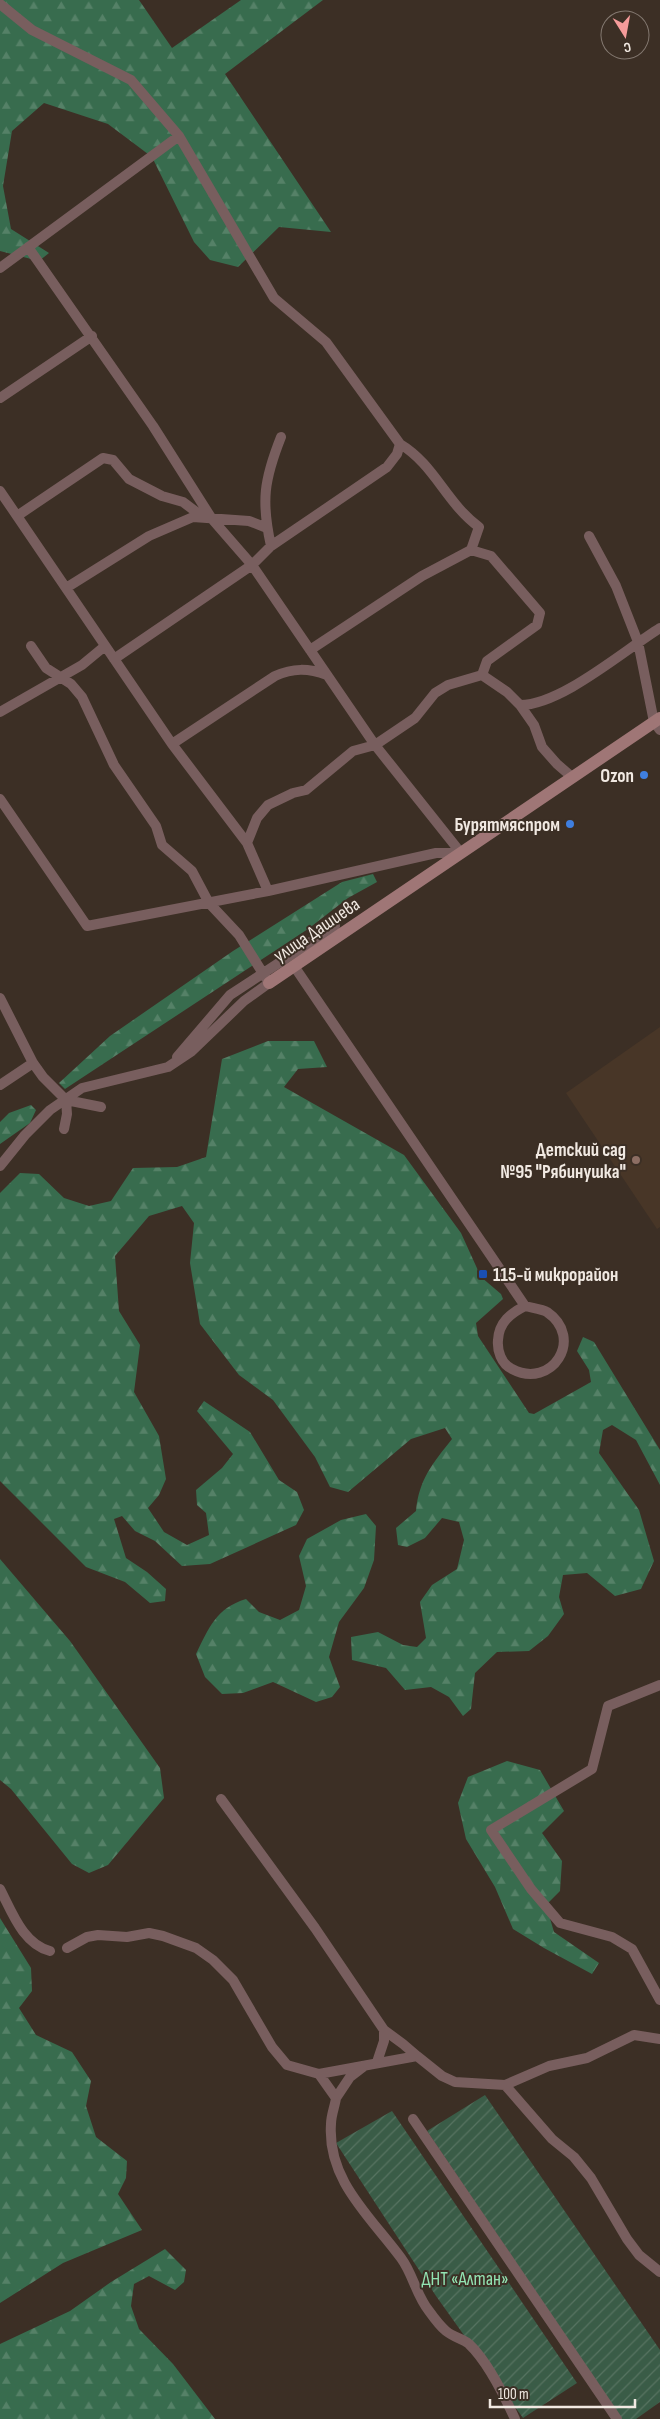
<svg xmlns="http://www.w3.org/2000/svg" width="660" height="2419" font-family="'Sofia Sans Condensed',sans-serif">
<defs>
<pattern id="forest-firs" width="22" height="20" patternUnits="userSpaceOnUse" patternTransform="scale(1.25)"><rect width="22" height="20" fill="#386c4e"/><path d="M5 1l3.5 6h-7zM16 11l3.5 6h-7z" fill="#558167"/></pattern>
<pattern id="garden-furrows" width="10" height="10" patternUnits="userSpaceOnUse" patternTransform="scale(1.25)"><rect width="10" height="10" fill="#3a5c47"/><path d="M-1 1l2-2M0 10L10 0M9 11l2-2" fill="none" stroke="#577361"/></pattern>
</defs>
<rect width="100%" height="100%" fill="#3c2f25"/>
<!-- built -->
<path fill="#483627" d="M 660,1027 L 660,1227 L 657,1229 L 566,1093 Z"/>
<!-- forest -->
<path fill="url(#forest-firs)" d="M 0,0 L 139,0 L 172,48 L 241,0 L 323,0 L 225,74 L 331,232 L 279,227 L 238,267 L 210,260 L 194,242 L 152,157 L 108,124 L 44,103 L 12,131 L 3,186 L 11,229 L 49,253 L 39,261 L 0,251 Z
M 373,874 L 377,882 L 348,898 L 308,929 L 65,1089 L 59,1083 L 110,1036 L 233,951 L 342,882 Z
M 268,1041 L 314,1041 L 327,1067 L 298,1069 L 284,1087 L 404,1155 L 461,1233 L 481,1277 L 501,1294 L 503,1299 L 476,1323 L 478,1336 L 529,1413 L 534,1414 L 591,1382 L 589,1370 L 577,1351 L 583,1337 L 594,1342 L 660,1450 L 660,1485 L 636,1440 L 612,1425 L 603,1430 L 599,1453 L 639,1510 L 654,1561 L 641,1589 L 615,1596 L 587,1573 L 563,1575 L 559,1597 L 564,1614 L 548,1636 L 529,1651 L 497,1652 L 475,1673 L 471,1709 L 463,1716 L 449,1697 L 431,1687 L 405,1690 L 386,1668 L 352,1660 L 351,1637 L 378,1632 L 403,1645 L 417,1647 L 426,1638 L 420,1602 L 432,1585 L 457,1569 L 464,1540 L 459,1522 L 442,1518 L 425,1538 L 407,1547 L 398,1545 L 396,1528 L 416,1511 C 419,1479 433,1463 452,1439 L 445,1428 L 411,1439 L 348,1492 L 330,1487 L 315,1457 L 273,1400 L 239,1375 L 200,1324 L 190,1263 L 194,1223 L 182,1206 L 149,1216 L 115,1256 L 119,1311 L 140,1345 L 134,1392 L 159,1436 L 166,1479 L 159,1495 L 148,1508 L 164,1532 L 187,1545 L 209,1535 L 206,1513 L 197,1505 L 196,1490 L 222,1468 L 233,1454 L 197,1411 L 204,1401 L 250,1432 L 279,1480 L 297,1492 L 304,1510 L 296,1525 L 210,1564 L 182,1566 L 155,1541 L 135,1531 L 122,1516 L 114,1519 L 126,1558 L 147,1572 L 166,1589 L 165,1601 L 150,1603 L 125,1582 L 86,1567 L 0,1481 L 0,1193 L 20,1173 L 39,1174 L 64,1198 L 89,1206 L 111,1201 L 133,1168 L 177,1167 L 206,1157 L 222,1059 Z
M 31,1105 L 36,1110 L 30,1123 L 0,1144 L 0,1122 L 9,1113 Z
M 366,1514 L 376,1526 L 374,1560 L 364,1588 L 339,1622 L 329,1657 L 340,1687 L 332,1697 L 316,1702 L 273,1682 L 243,1693 L 222,1694 L 205,1677 L 196,1654 C 209,1628 216,1608 246,1599 L 259,1612 L 280,1620 L 299,1610 L 306,1586 L 299,1556 L 307,1539 L 341,1520 Z
M 0,1559 L 70,1641 L 160,1768 L 164,1798 L 108,1865 L 89,1873 L 72,1864 L 11,1789 L 0,1780 Z
M 507,1761 L 540,1770 L 564,1811 L 542,1833 L 562,1861 L 560,1891 L 546,1905 L 554,1932 L 599,1963 L 592,1974 L 544,1948 L 513,1929 L 495,1887 L 466,1839 L 458,1803 L 468,1777 Z
M 0,1918 L 31,1968 L 32,1991 L 19,2008 L 36,2035 L 72,2052 L 91,2081 L 86,2106 L 96,2137 L 127,2161 L 126,2178 L 118,2194 L 142,2230 L 63,2263 L 0,2303 Z
M 165,2249 L 186,2270 L 184,2282 L 175,2290 L 149,2276 L 134,2284 L 131,2306 L 139,2329 L 173,2364 L 215,2419 L 0,2419 L 0,2344 L 70,2311 L 111,2282 Z"/>
<!-- garden -->
<path fill="url(#garden-furrows)" d="M 485,2095 L 660,2350 L 660,2402 L 636,2419 L 622,2419 L 427,2131 Z
M 392,2111 L 577,2383 L 523,2418 L 436,2296 L 336,2143 Z"/>
<g fill="none" stroke-linecap="round" stroke-linejoin="round">
<!-- street -->
<path stroke="#785e5e" stroke-width="10" d="M 0,4 L 32,30 L 131,80 L 179,136 L 274,298 L 326,342 L 400,444 C 434,464 447,504 479,527 L 471,550 L 491,556 L 540,613 L 537,625 L 487,661 L 482,675 L 507,692 L 520,705 L 534,725 L 542,747 L 557,764 L 572,777
M 28,247 L 153,426 L 212,519 L 252,565 L 375,745 L 461,853
M 0,268 L 179,136
M 0,398 L 92,336
M 0,491 L 172,744 L 247,843 L 268,891
M 17,516 L 103,458 L 113,460 L 129,479 L 162,496 L 183,502 L 203,517
M 589,536 L 616,586 L 638,642 L 654,722 L 660,730
M 271,546 C 261,501 264,480 281,437
M 66,588 L 149,536 L 193,517 L 249,521 L 267,528
M 310,650 L 422,576 L 471,550
M 114,659 L 252,565 L 271,546 L 387,467 L 397,454 L 400,444
M 520,705 C 561,705 623,651 660,628
M 0,712 L 82,665 L 105,646
M 172,744 L 275,676 C 293,668 308,668 327,675
M 0,799 L 87,926 L 268,891 L 436,853 L 461,853
M 247,843 L 257,818 L 268,805 L 293,793 L 306,790 L 353,751 L 375,745 L 415,718 L 435,693 L 448,685 L 482,675
M 294,966 L 525,1306
M 0,998 L 33,1063 L 43,1077 L 66,1100 L 101,1107
M 177,1057 L 230,995 L 335,926
M 0,1085 L 33,1063
M 64,1129 L 67,1114 L 66,1100
M 0,1166 L 25,1135 L 50,1110 L 82,1088 L 168,1067 L 192,1051 L 244,1001 L 269,983 L 239,935 L 209,903 L 192,871 L 162,845 L 156,826 L 114,765 L 82,697 L 71,684 L 46,668 L 31,646
M 525,1306 C 532,1308 542,1309 547,1312 C 585,1338 552,1390 512,1369 C 501,1364 497,1350 498,1340 C 499,1322 511,1313 525,1306 Z
M 660,1685 L 608,1706 L 592,1769 L 491,1830 L 531,1889 L 560,1923 L 612,1937 L 632,1949 L 660,2000
M 221,1799 L 315,1928 L 384,2030 L 403,2044 L 417,2056
M 0,1889 C 12,1912 23,1944 50,1951
M 67,1948 L 87,1937 L 98,1935 L 127,1937 L 149,1933 L 163,1936 L 196,1948 L 213,1960 L 233,1980 L 272,2047 L 287,2065 L 319,2074
M 377,2062 L 384,2041 L 384,2030
M 505,2085 L 549,2066 L 587,2058 L 634,2035 L 660,2039
M 336,2098 L 350,2077 L 363,2067
M 413,2119 L 617,2419
M 515,2419 C 505,2397 487,2361 469,2344 C 463,2339 453,2337 446,2331 C 440,2326 434,2318 429,2311 C 416,2295 413,2274 401,2258 C 370,2216 327,2180 331,2124 C 331,2115 335,2106 336,2098 L 319,2074 L 417,2056 L 442,2076 L 455,2082 L 505,2085 L 552,2139 L 574,2157 L 591,2178 L 627,2239 L 639,2255 L 660,2272"/>
<!-- secondary -->
<path stroke="#9f7676" stroke-width="12" d="M 269,983 L 660,718"/>
</g>
<!-- markers -->
<g fill="#3f7fe0" stroke="#3c2f25" stroke-width="2">
<circle cx="644" cy="775" r="5"/>
<circle cx="570" cy="824" r="5"/>
</g>
<circle fill="#8d6e63" stroke="#3c2f25" stroke-width="2" cx="636" cy="1160" r="5"/>
<rect fill="#1a4fb4" stroke="#3c2f25" stroke-width="2" x="478" y="1269" width="10" height="10" rx="2.5"/>
<g text-anchor="middle" stroke-width="4" stroke-linejoin="round" paint-order="stroke">
<!-- poi labels -->
<g font-size="19" font-weight="bold" fill="#f1e9e2" stroke="#3c2f25" text-anchor="end">
<text x="634" y="782">Ozon</text>
<text x="560" y="831">Бурятмяспром</text>
<text x="626" y="1156">Детский сад<tspan x="626" dy="22">№95 "Рябинушка"</tspan></text>
<text x="493" y="1281" text-anchor="start">115-й микрорайон</text>
</g>
<!-- street labels -->
<g font-size="19" fill="#f1e9e2" stroke="#3c2f25">
<text transform="translate(316 929) rotate(-34)" y="7">улица Дашиева</text>
</g>
<!-- park labels -->
<g font-size="19" fill="#93e4b3" stroke="#3c2f25">
<text x="465" y="2285">ДНТ «Алтан»</text>
</g>
</g>
<!-- north arrow -->
<g transform="translate(625 35) rotate(169)"><circle r="24" fill="#3c2f25" stroke="#847971"/>
<path d="M0-4L9 19L0 12L-9 19Z" fill="#f59b9a"/>
<text y="-8" font-size="14" font-weight="bold" text-anchor="middle" fill="#f1e9e2">С</text>
</g>
<!-- scale -->
<path d="M490 2399v8h145v-8" fill="none" stroke="#f1e9e2" stroke-width="2.5"/>
<text x="498" y="2399" font-size="15" fill="#f1e9e2" stroke="#3c2f25" stroke-width="4" paint-order="stroke">100 m</text>
</svg>
